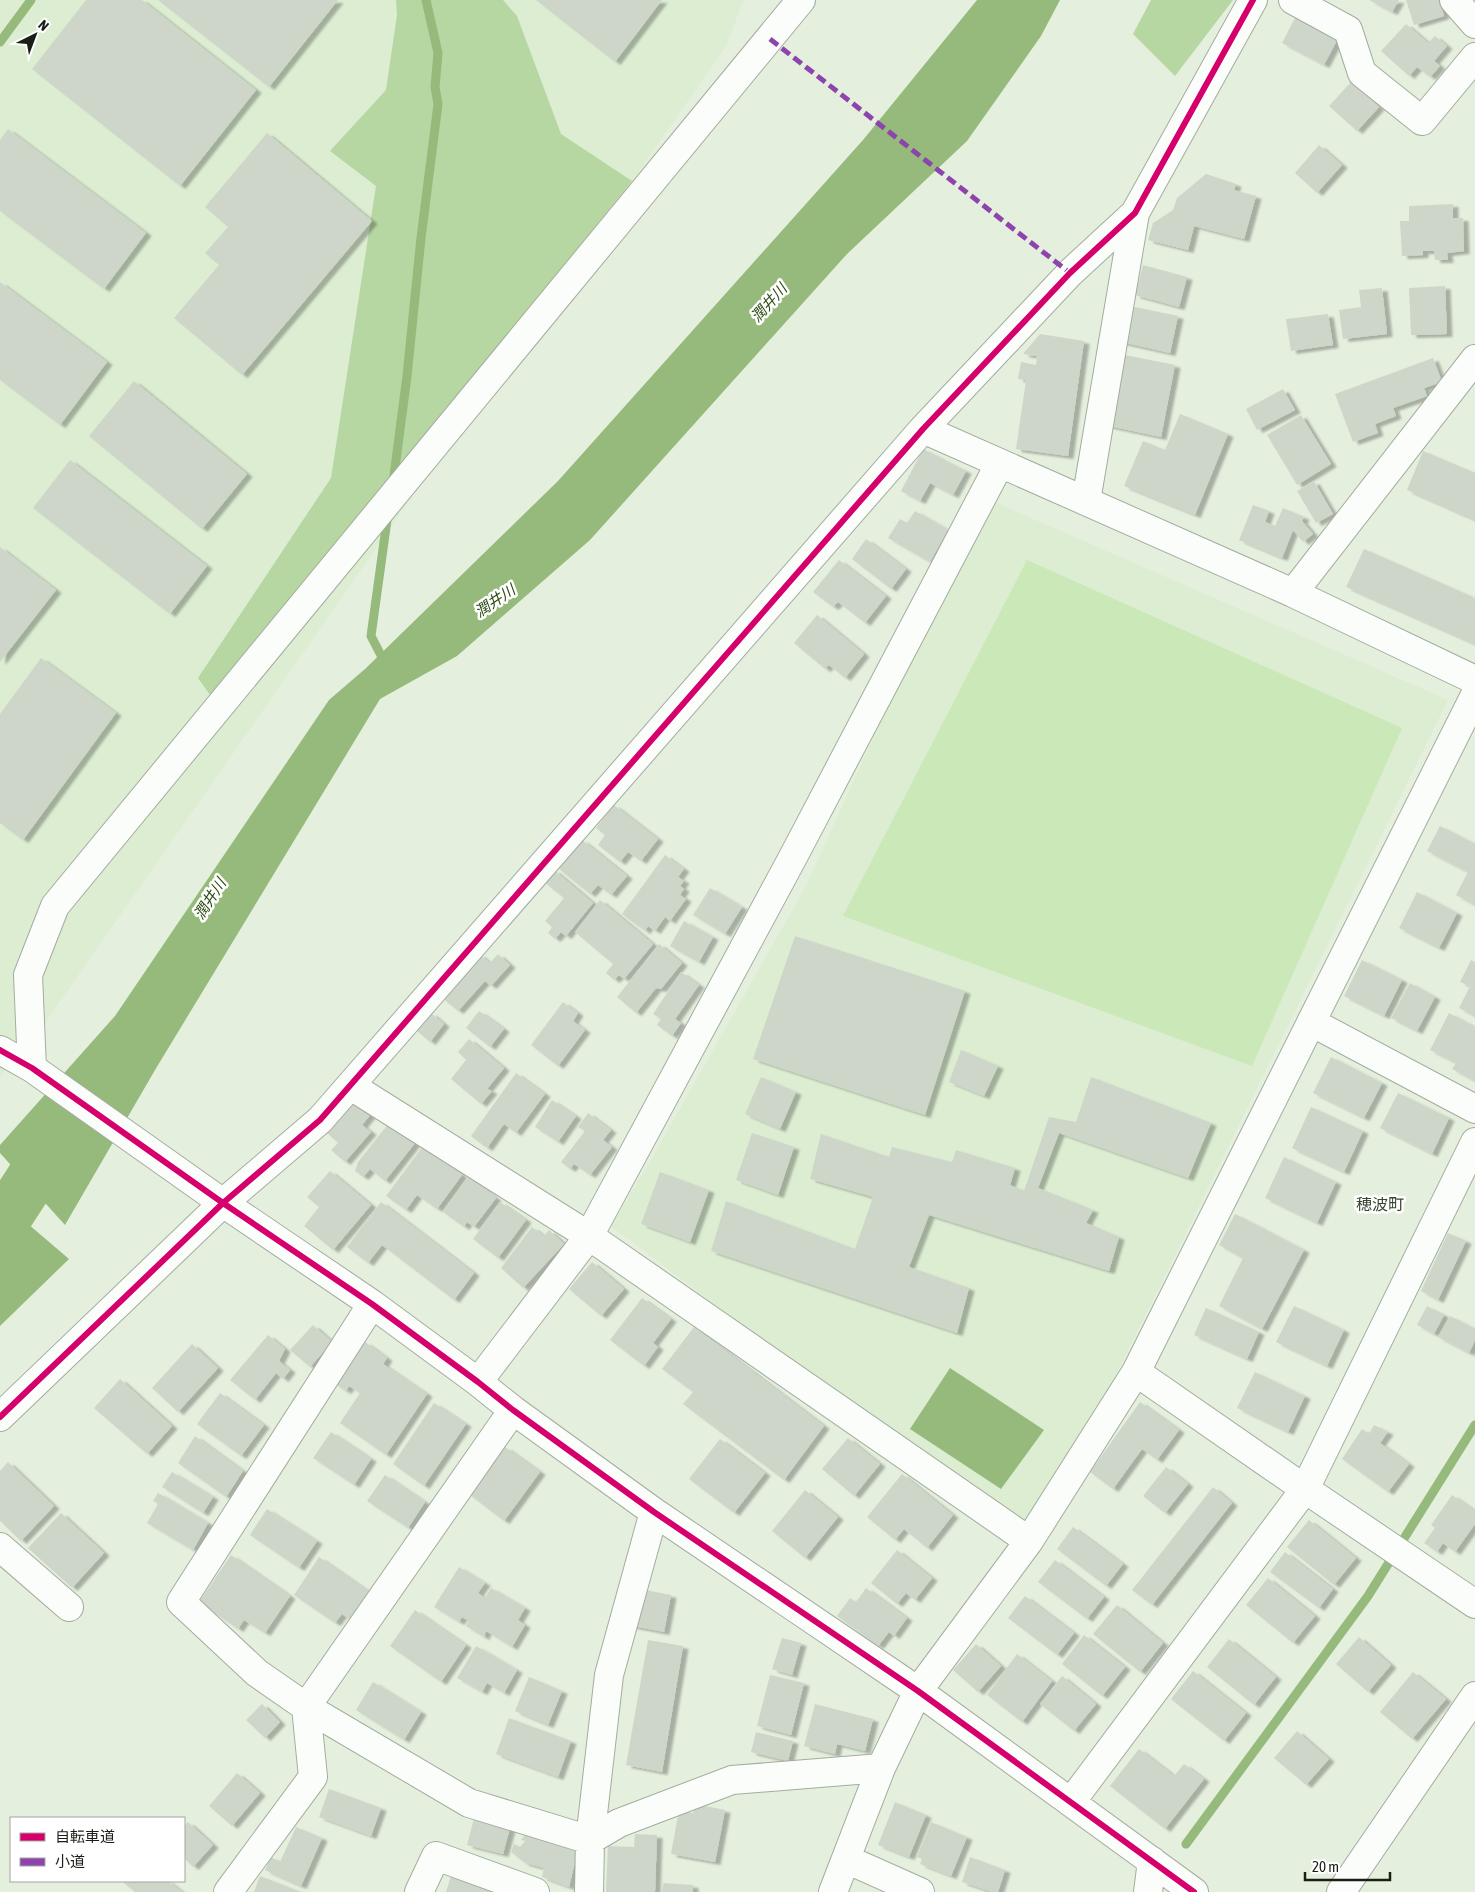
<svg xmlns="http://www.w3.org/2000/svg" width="1475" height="1892" font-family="'Asap Condensed','Noto Sans JP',sans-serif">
<defs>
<filter id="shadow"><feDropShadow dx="5.5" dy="3" stdDeviation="1" flood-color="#0004"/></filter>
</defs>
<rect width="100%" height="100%" fill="#e4efde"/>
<!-- built -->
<path fill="#dcedd2" d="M 0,0 L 743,0 L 727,45 L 31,1043 L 0,1076 Z
M 983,497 L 1448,700 L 1115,1377 L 1029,1541 L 611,1226 L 647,1167 L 806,886 Z"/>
<!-- green -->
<path fill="#cbe8b9" d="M 1027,560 L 1402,728 L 1252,1066 L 843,916 Z"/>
<!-- forest -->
<path fill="#b6d6a2" d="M 396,0 L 503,0 L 517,16 L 561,134 L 632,181 L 213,699 L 198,678 L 331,478 L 376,186 L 330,151 L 386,90 L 397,15 Z
M 1151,0 L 1233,0 L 1175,76 L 1133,34 Z"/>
<!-- water -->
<path fill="#95ba7b" d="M 977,0 L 1060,0 L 1041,36 L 967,141 L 847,254 L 590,540 L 457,656 L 380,699 L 155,1070 L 65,1225 L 0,1153 L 0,1145 L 115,1016 L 329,700 L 365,669 L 558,481 L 863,140 Z
M 0,1200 L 69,1259 L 0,1326 Z
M 950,1368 L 1044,1430 L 1001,1489 L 910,1429 Z"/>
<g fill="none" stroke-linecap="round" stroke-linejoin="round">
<!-- stream -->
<path stroke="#95ba7b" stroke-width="9" d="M 0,42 L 31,0
M 393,483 L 407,376 L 421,238 L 438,104 L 435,87 L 438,53 L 426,0
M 385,663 L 371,636 L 388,513
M 1186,1844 L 1368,1596 L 1475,1425"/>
<!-- river -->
<path stroke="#95ba7b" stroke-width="51" d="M 0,1227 L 67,1124"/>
</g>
<!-- building -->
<path fill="#ced6c9" filter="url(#shadow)" d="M 86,0 L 142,0 L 256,90 L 180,186 L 32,69 Z
M 158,0 L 338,0 L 269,87 Z
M 536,0 L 662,0 L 615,62 Z
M 1369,0 L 1399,0 L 1392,12 Z
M 1406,0 L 1439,0 L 1444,16 L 1414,25 Z
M 1295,18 L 1337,40 L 1324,65 L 1282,43 Z
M 1406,24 L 1428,43 L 1435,36 L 1447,46 L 1434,61 L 1440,66 L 1430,77 L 1417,67 L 1409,76 L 1381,51 Z
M 1351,82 L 1379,107 L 1357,131 L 1329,106 Z
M 8,129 L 146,233 L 104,289 L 0,211 L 0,140 Z
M 267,133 L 372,221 L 242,375 L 174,318 L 219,265 L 205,253 L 228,227 L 205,207 Z
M 1319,145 L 1342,165 L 1317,193 L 1295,173 Z
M 1206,174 L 1236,184 L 1234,190 L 1256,196 L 1244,239 L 1194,226 L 1188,250 L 1148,240 L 1153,223 L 1173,210 L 1177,198 Z
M 1453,204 L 1453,218 L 1463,218 L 1464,251 L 1447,253 L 1448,260 L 1435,260 L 1434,251 L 1423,251 L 1423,255 L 1402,256 L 1400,221 L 1409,221 L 1409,206 Z
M 1143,265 L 1187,277 L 1179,307 L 1135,295 Z
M 0,282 L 107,362 L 60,425 L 0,380 Z
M 1445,286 L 1447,334 L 1411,335 L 1409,288 Z
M 1382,288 L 1387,334 L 1343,339 L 1339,310 L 1361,307 L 1359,290 Z
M 1125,305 L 1178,316 L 1170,353 L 1117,341 Z
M 1328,314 L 1333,345 L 1291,351 L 1286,319 Z
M 1040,334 L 1084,341 L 1068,456 L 1016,449 L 1026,380 L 1018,379 L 1021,362 L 1036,365 L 1037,356 L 1023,354 Z
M 1115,353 L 1175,365 L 1161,437 L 1100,424 Z
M 1433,358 L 1442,382 L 1424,388 L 1427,396 L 1393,408 L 1396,416 L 1375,424 L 1378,433 L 1353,442 L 1335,394 Z
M 134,381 L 247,474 L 202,529 L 89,436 Z
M 1283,389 L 1295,410 L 1257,430 L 1246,409 Z
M 1180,414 L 1228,434 L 1195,515 L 1124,486 L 1143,441 L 1165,450 Z
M 1301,415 L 1331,464 L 1297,485 L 1267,435 Z
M 923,449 L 966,471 L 953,495 L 930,483 L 920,501 L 901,491 Z
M 1423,451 L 1475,473 L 1475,520 L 1407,490 Z
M 70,460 L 207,566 L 170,614 L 33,508 Z
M 1314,481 L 1333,514 L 1316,523 L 1297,491 Z
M 1253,505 L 1269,511 L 1265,522 L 1275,526 L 1283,508 L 1304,517 L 1302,521 L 1313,534 L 1303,542 L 1293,530 L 1282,558 L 1239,540 Z
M 915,511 L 948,530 L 930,562 L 888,538 L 900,519 L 907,523 Z
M 866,539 L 906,569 L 891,589 L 852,559 Z
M 0,547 L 56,590 L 0,662 Z
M 1364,549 L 1475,598 L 1475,644 L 1346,587 Z
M 839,560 L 886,596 L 865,623 L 838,602 L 833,607 L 813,592 Z
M 817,615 L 864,654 L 845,678 L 829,665 L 825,669 L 794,643 Z
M 41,658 L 116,713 L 23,840 L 0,823 L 0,714 Z
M 614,805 L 658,839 L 641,861 L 628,852 L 620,862 L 598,845 L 605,835 L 596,828 Z
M 1440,826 L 1475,844 L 1475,905 L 1456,895 L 1468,872 L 1427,851 Z
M 582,840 L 627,876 L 611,895 L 598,885 L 590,894 L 559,869 Z
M 665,855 L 684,869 L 678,877 L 684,881 L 680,886 L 684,889 L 680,895 L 686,899 L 670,921 L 665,917 L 655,931 L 648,926 L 645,931 L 622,914 Z
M 554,870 L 593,903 L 566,936 L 561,932 L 555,939 L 548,933 L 552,927 L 545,921 L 564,898 L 544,882 Z
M 710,888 L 742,907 L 725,934 L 693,915 Z
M 1417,892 L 1457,913 L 1439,948 L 1399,928 Z
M 600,900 L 653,944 L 624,979 L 619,975 L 614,980 L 606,973 L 613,964 L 575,932 Z
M 684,921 L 713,937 L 699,962 L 670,946 Z
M 795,936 L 965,991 L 925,1115 L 753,1059 Z
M 659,944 L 682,963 L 661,989 L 656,988 L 636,1013 L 617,997 Z
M 479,954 L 490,963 L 498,954 L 510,965 L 491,986 L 485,981 L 458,1011 L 441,997 Z
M 1362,960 L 1402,980 L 1384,1016 L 1344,996 Z
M 1471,960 L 1475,962 L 1475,1016 L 1459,1008 L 1470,986 L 1460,982 Z
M 681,972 L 699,985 L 675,1019 L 681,1023 L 672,1036 L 657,1025 L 661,1019 L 653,1014 Z
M 1410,983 L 1435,997 L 1417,1031 L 1391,1018 Z
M 563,1002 L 578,1013 L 573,1021 L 585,1030 L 558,1066 L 531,1045 Z
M 479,1011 L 504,1029 L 490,1047 L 466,1028 Z
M 431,1013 L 444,1024 L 430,1042 L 416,1030 Z
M 1449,1013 L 1475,1027 L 1475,1081 L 1452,1069 L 1456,1063 L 1430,1050 Z
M 469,1039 L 504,1068 L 487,1089 L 492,1091 L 481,1104 L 451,1079 L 466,1060 L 458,1052 Z
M 961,1050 L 998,1066 L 984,1096 L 949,1082 Z
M 1331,1057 L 1382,1083 L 1364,1118 L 1313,1093 Z
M 516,1073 L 545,1094 L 516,1133 L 504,1124 L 487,1148 L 471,1136 Z
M 761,1077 L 796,1092 L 780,1129 L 745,1114 Z
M 1091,1077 L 1211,1123 L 1188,1178 L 1059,1133 L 1038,1188 L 1093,1210 L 1086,1223 L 1119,1237 L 1109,1271 L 929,1215 L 909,1267 L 969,1288 L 957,1333 L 711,1251 L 726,1201 L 855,1249 L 873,1197 L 810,1179 L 821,1134 L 889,1157 L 892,1147 L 952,1162 L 956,1150 L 1015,1168 L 1010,1185 L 1024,1191 L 1049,1117 L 1076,1122 Z
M 1398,1093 L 1449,1118 L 1432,1154 L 1380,1128 Z
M 552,1100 L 576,1116 L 558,1142 L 535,1127 Z
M 355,1101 L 371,1114 L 362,1125 L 371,1132 L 345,1162 L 331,1150 L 338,1143 L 327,1133 Z
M 1311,1107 L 1363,1131 L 1344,1172 L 1292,1148 Z
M 588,1113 L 611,1130 L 603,1140 L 612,1147 L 590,1175 L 574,1164 L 570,1169 L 561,1162 L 585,1131 L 578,1127 Z
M 389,1123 L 415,1143 L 385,1181 L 370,1169 L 363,1177 L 355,1171 L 358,1162 Z
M 752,1133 L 794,1147 L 778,1195 L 736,1180 Z
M 423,1146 L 462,1175 L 437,1209 L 417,1195 L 406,1210 L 386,1196 Z
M 1284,1157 L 1336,1182 L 1317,1223 L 1265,1198 Z
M 330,1171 L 371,1205 L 333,1250 L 304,1226 L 319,1207 L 307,1197 Z
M 660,1172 L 709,1190 L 690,1242 L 641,1224 Z
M 468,1177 L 496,1198 L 474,1227 L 467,1222 L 464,1227 L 443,1212 Z
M 381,1202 L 474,1273 L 454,1300 L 382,1245 L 368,1263 L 347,1247 Z
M 500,1202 L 526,1220 L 498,1258 L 473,1239 Z
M 1235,1214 L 1304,1250 L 1262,1329 L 1219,1306 L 1243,1258 L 1219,1245 Z
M 532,1227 L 544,1236 L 549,1230 L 564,1244 L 523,1288 L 501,1268 Z
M 1448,1233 L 1466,1241 L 1438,1300 L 1421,1291 Z
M 592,1262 L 624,1289 L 601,1316 L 569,1289 Z
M 642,1298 L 671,1319 L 653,1343 L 658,1347 L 644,1366 L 610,1340 Z
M 1294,1306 L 1344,1330 L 1327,1366 L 1276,1342 Z
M 1427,1306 L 1444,1315 L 1434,1334 L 1417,1325 Z
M 1206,1308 L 1259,1332 L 1247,1359 L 1194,1335 Z
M 1450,1316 L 1475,1329 L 1475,1340 L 1469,1353 L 1438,1337 Z
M 313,1325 L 332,1342 L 310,1367 L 290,1350 Z
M 694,1327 L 824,1426 L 784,1480 L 683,1404 L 693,1392 L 662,1369 Z
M 268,1335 L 285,1349 L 279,1361 L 290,1370 L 283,1379 L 276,1373 L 255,1400 L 230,1380 Z
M 365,1342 L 387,1358 L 383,1364 L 427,1394 L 386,1455 L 340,1423 L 360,1393 L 349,1386 L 346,1391 L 336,1385 Z
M 192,1344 L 218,1368 L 178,1412 L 152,1388 Z
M 1255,1372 L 1305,1396 L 1288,1432 L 1237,1408 Z
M 120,1379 L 172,1426 L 147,1454 L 94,1408 Z
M 220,1393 L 264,1425 L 241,1456 L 197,1424 Z
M 1140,1402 L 1179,1430 L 1157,1460 L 1142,1449 L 1113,1489 L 1090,1472 Z
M 434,1403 L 466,1424 L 424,1486 L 393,1464 Z
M 1374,1425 L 1388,1432 L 1380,1443 L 1409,1464 L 1388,1492 L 1342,1459 L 1362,1429 L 1369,1434 Z
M 331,1432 L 371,1459 L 354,1485 L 313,1458 Z
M 195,1436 L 243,1471 L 226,1497 L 178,1463 Z
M 848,1438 L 880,1464 L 854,1496 L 822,1469 Z
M 720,1439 L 765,1473 L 734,1513 L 689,1479 Z
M 505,1447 L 540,1472 L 504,1521 L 470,1495 Z
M 8,1462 L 54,1506 L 21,1541 L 0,1521 L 0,1471 Z
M 1166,1467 L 1188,1484 L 1165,1513 L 1143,1496 Z
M 172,1472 L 213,1497 L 203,1513 L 162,1487 Z
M 902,1474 L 953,1515 L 927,1548 L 904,1529 L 895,1540 L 867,1517 Z
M 385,1475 L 425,1502 L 408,1528 L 367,1501 Z
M 1213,1487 L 1232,1503 L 1152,1605 L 1132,1590 Z
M 805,1490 L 838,1517 L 805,1558 L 772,1531 Z
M 158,1493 L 208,1523 L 193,1550 L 147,1523 L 158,1504 L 153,1501 Z
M 1452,1495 L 1475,1511 L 1475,1524 L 1455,1552 L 1443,1543 L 1437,1552 L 1424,1543 L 1435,1528 L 1431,1525 Z
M 267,1509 L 317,1541 L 299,1568 L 250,1535 Z
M 61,1513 L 104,1553 L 72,1588 L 28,1548 Z
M 1309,1520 L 1356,1558 L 1334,1585 L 1287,1547 Z
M 1073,1527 L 1123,1564 L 1106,1586 L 1057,1549 Z
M 897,1550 L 932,1578 L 915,1600 L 906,1593 L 897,1604 L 871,1583 Z
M 1285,1552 L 1333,1589 L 1319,1608 L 1270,1572 Z
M 231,1555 L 290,1596 L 265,1633 L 244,1620 L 238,1629 L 199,1602 Z
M 319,1557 L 372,1594 L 352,1621 L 342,1614 L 335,1623 L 294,1595 Z
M 1055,1560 L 1104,1597 L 1087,1619 L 1038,1582 Z
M 459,1567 L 485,1583 L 478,1593 L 485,1598 L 491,1588 L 525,1608 L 518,1620 L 525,1625 L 512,1647 L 486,1631 L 484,1637 L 466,1626 L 469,1621 L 462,1617 L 459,1622 L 434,1607 Z
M 1268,1578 L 1315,1616 L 1293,1643 L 1246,1605 Z
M 635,1588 L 671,1595 L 664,1632 L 628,1625 Z
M 866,1588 L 907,1618 L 894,1636 L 889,1632 L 878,1646 L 837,1616 L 850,1598 L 856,1602 Z
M 1025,1596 L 1074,1633 L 1057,1655 L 1008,1618 Z
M 1117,1605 L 1163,1643 L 1140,1672 L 1093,1634 Z
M 415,1610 L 466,1645 L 441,1682 L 390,1646 Z
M 1084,1635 L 1125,1667 L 1102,1696 L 1062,1664 Z
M 1359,1637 L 1391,1665 L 1368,1692 L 1336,1664 Z
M 782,1638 L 801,1643 L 792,1675 L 772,1669 Z
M 1229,1639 L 1276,1677 L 1254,1705 L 1207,1667 Z
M 648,1640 L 683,1646 L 662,1772 L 626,1765 Z
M 976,1644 L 1001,1666 L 978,1692 L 953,1670 Z
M 476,1646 L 517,1670 L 504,1693 L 487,1683 L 482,1692 L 457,1678 Z
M 1017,1654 L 1052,1681 L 1022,1722 L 987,1695 Z
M 1193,1671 L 1246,1713 L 1224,1741 L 1171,1699 Z
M 1413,1672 L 1446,1699 L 1412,1739 L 1380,1712 Z
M 770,1675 L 804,1683 L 791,1735 L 757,1726 Z
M 1062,1676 L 1096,1704 L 1074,1731 L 1040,1704 Z
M 529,1677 L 562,1691 L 548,1725 L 515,1711 Z
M 373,1682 L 421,1712 L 404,1740 L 356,1710 Z
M 262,1704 L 280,1722 L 265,1738 L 246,1720 Z
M 815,1704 L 873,1719 L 865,1751 L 837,1744 L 835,1754 L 804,1746 Z
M 509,1718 L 571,1741 L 558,1777 L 496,1754 Z
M 1297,1731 L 1329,1759 L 1306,1785 L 1274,1758 Z
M 756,1732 L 793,1741 L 788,1761 L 751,1752 Z
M 1139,1749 L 1174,1776 L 1184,1764 L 1204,1779 L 1165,1829 L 1110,1786 Z
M 237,1773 L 260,1793 L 232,1826 L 209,1806 Z
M 329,1789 L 381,1808 L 371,1836 L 319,1817 Z
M 895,1802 L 926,1815 L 909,1857 L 878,1845 Z
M 695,1804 L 725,1810 L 715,1862 L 671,1854 L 679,1810 L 693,1813 Z
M 475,1815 L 511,1824 L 503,1854 L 467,1845 Z
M 188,1822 L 213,1845 L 193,1867 L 184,1858 L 184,1826 Z
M 931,1822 L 967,1837 L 951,1876 L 920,1864 L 922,1859 L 917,1857 Z
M 296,1827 L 322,1838 L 301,1886 L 265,1870 L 271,1857 L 280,1862 Z
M 527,1832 L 578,1849 L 569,1887 L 542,1877 L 544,1868 L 525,1863 L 511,1852 L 514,1844 L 520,1847 L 525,1841 L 521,1840 Z
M 635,1834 L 657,1835 L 655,1892 L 606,1892 L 608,1846 L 634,1847 Z
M 970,1857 L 1005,1870 L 998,1892 L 992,1892 L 962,1882 Z
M 260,1876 L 301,1892 L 254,1892 Z
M 451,1876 L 499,1892 L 446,1892 Z
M 125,1881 L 168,1881 L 182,1892 L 135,1892 L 124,1883 Z
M 663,1883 L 693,1885 L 693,1892 L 662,1892 Z"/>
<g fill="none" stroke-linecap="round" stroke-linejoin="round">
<!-- minor casing -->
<g stroke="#a4ac9f" stroke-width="30">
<path id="minor" d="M 1293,0 L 1348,30 L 1362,73 L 1422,121 L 1475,57
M 1454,0 L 1475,24
M 923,429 L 1293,593 L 1475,680
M 1086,501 L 1135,213
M 1293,593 L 1475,359
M 1311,1022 L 1475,1109
M 0,1050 L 32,1068 L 223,1203 L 372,1304 L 478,1382 L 513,1410 L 654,1512 L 918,1691 L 1194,1892
M 32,1068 L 28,975 L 55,906 L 801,0
M 351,1086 L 589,1236 L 1029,1541
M 1136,1372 L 1305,1489 L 1475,1604
M 478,1382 L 589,1236 L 793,857 L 1000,463
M 513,1410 L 306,1707 L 469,1803 L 590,1840 L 619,1823 L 732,1780 L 881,1768
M 0,1417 L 223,1203 L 320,1120 L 923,429 L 1070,273 L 1135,213 L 1253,0
M 0,1547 L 69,1607
M 1071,1802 L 1305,1489 L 1475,1142
M 846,1859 L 920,1892
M 228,1892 L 313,1777 L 306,1707 L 257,1673 L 181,1602 L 372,1304
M 419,1892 L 436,1856 L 535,1892
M 589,1892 L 590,1840 L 609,1675 L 654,1512
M 833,1892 L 881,1768 L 918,1691 L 1029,1541 L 1136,1372 L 1475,695
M 1148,1892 L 1152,1861
M 1341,1892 L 1475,1696"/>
</g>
<!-- minor -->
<use href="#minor" stroke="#fbfdfa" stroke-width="28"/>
<!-- quiet -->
<path stroke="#8e44ad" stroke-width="5" stroke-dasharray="10 5" stroke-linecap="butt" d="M 770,39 L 1070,273"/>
<!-- cycleway casing -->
<g stroke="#fff" stroke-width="9">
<path id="cycleway" d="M 0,1050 L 32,1068 L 223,1203 L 372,1304 L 478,1382 L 513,1410 L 654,1512 L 918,1691 L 1194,1892
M 0,1417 L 223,1203 L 320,1120 L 923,429 L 1070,273 L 1135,213 L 1253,0"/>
</g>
<!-- cycleway -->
<use href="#cycleway" stroke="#d6006c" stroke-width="6"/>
</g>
<g text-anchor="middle" stroke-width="5" stroke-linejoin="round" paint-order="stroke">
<!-- water labels -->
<g font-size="15" font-style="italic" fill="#2a490f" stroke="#fff">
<text transform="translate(769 303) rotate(-48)" y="5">潤井川</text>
<text transform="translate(495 601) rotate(-34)" y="5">潤井川</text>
<text transform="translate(210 899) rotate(-57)" y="5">潤井川</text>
</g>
<!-- quarter labels -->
<g font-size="16" fill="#38462f" stroke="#fff">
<text x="1380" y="1210">穂波町</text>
</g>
</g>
<!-- legend -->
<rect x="10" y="1817" width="175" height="65" fill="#ffffff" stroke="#a3a5a1"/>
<rect x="20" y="1833" width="25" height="8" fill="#d6006c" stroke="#a3a5a1"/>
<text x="55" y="1842" font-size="15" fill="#191f15">自転車道</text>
<rect x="20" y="1858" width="25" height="8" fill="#8e44ad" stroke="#a3a5a1"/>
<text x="55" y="1867" font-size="15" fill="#191f15">小道</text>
<!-- north arrow -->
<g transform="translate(35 35) rotate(42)" stroke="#ffffff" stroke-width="4" paint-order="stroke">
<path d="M0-4L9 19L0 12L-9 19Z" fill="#191f15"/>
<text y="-8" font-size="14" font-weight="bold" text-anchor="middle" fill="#191f15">N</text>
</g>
<!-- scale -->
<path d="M1305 1872v8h85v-8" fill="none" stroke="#191f15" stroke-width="2.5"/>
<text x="1312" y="1872" font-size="15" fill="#191f15" stroke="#ffffff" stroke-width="4" paint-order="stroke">20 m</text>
</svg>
